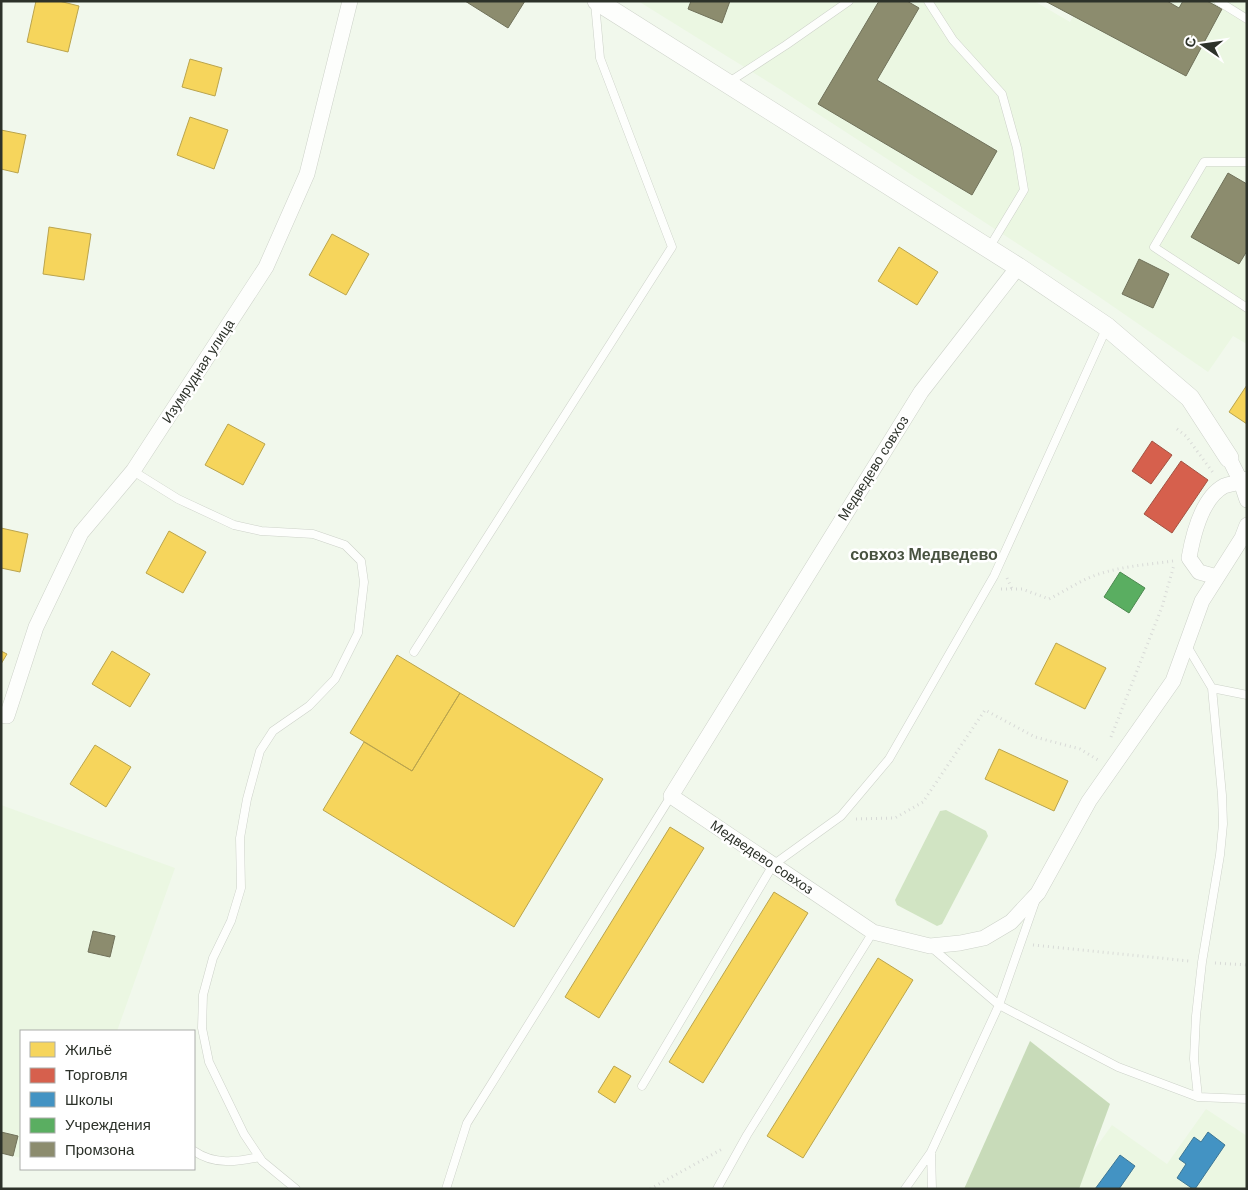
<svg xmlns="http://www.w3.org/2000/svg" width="1248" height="1190" font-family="'DM Sans',sans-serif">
<rect width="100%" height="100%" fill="#f1f8ec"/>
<!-- built -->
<path fill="#ebf7e2" d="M 638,1 L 1034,1 L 1070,22 L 1082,1 L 1247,1 L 1247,344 L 1233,336 L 1208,372 L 1095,294 L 778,88 Z
M 1,805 L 175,868 L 117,1031 L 21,1031 L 21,1158 L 1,1153 Z
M 1206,1109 L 1247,1136 L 1247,1189 L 1066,1189 L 1112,1125 L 1167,1164 Z"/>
<!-- green -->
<path fill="#d1e4c3" d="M 946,810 L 986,831 L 988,836 L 942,924 L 937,926 L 897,905 L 895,900 L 940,811 Z"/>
<!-- forest -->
<path fill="#c8dbb9" d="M 1030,1041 L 1110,1104 L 1079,1189 L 964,1189 Z"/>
<!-- homes -->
<path fill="#f6d55c" stroke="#baa44d" d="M 36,1 L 59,1 L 79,6 L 68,52 L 27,42 Z
M 190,59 L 222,68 L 215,96 L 182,87 Z
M 190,117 L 228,130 L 214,169 L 177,155 Z
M 1,130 L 26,135 L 18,173 L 1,169 Z
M 49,227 L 91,234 L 84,280 L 43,274 Z
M 332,234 L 369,254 L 346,295 L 309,275 Z
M 899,247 L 938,272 L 917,305 L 878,281 Z
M 1247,385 L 1247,424 L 1229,412 Z
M 228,424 L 265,444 L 243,485 L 205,465 Z
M 1,528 L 28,534 L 20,572 L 1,568 Z
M 169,531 L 206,552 L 183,593 L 146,573 Z
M 1056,643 L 1106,668 L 1085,709 L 1035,684 Z
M 1,651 L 7,654 L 1,664 Z
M 112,651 L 150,674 L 130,707 L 92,684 Z
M 397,655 L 460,693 L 412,771 L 350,733 Z
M 460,693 L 603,779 L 514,927 L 323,810 L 364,742 L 412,771 Z
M 95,745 L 131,767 L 106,807 L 70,784 Z
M 999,749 L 1068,781 L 1054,811 L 985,779 Z
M 670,827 L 704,848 L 599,1018 L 565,997 Z
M 774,892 L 808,913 L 703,1083 L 669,1062 Z
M 878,958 L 913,980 L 803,1158 L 767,1136 Z
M 614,1066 L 631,1076 L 615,1103 L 598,1092 Z"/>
<!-- shops -->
<path fill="#d6604d" stroke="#a35242" d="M 1152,441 L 1172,455 L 1151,484 L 1132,471 Z
M 1181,461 L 1208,480 L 1172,533 L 1144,514 Z"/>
<!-- schools -->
<path fill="#4393c3" stroke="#3c7695" d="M 1208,1132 L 1225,1145 L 1195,1189 L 1193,1189 L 1177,1178 L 1186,1164 L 1179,1159 L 1194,1137 L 1201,1142 Z
M 1120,1155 L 1135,1166 L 1119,1189 L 1095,1189 Z"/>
<!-- public -->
<path fill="#5aae61" stroke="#4c8950" d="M 1120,572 L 1145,588 L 1129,613 L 1104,597 Z"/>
<!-- industry -->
<path fill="#8c8c6e" stroke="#70715a" d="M 465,1 L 525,1 L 508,28 Z
M 691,1 L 730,1 L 722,23 L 688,9 Z
M 879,1 L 907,1 L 919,8 L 877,80 L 997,151 L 972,195 L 818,104 Z
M 1045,1 L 1167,1 L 1179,8 L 1183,1 L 1207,1 L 1222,9 L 1186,76 Z
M 1228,173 L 1247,184 L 1247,251 L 1239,264 L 1191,237 Z
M 1139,259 L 1169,274 L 1153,308 L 1122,294 Z
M 93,931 L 115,936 L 110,957 L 88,952 Z
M 1,1132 L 18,1136 L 13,1156 L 1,1153 Z"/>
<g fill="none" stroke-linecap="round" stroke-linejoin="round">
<!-- service casing -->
<g stroke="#cdd2c9" stroke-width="9">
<path id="service" d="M 928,1 L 953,40 L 1002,94 L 1017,148 L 1024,190 L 989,248
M 1218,1 L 1247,19
M 729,82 L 786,45 L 849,1
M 1247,162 L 1204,162 L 1154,247 L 1247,308
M 133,471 L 178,499 L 234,525 L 261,531 L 313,534 L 345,545 L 361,561 L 364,582 L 358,633 L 335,679 L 309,706 L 273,731 L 260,751 L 247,799 L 240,838 L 241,888 L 231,921 L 213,958 L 203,995 L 202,1028 L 209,1062 L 244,1134 L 262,1161 L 296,1189
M 1187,646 L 1212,688 L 1222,795 L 1223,824 L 1220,855 L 1202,962 L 1196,1016 L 1194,1059 L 1198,1097
M 414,652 L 672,247 L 600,58 L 595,3
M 1212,688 L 1247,695
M 931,947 L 999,1005 L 1118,1067 L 1198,1097 L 1247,1099
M 642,1086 L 773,865 L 841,816 L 889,759 L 994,576 L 1107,327
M 194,1151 C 214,1165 237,1162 259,1157
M 931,1152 L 932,1189
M 446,1189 L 467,1123 L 671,796
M 717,1189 L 747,1135 L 873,932
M 905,1189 L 931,1152 L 999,1005 L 1035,902"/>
</g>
<!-- minor casing -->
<g stroke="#cdd2c9" stroke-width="16">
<path id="minor" d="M 1018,267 L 921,392 L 671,796 L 873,932 L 930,946 L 960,943 L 984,938 L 1011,922 L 1038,893 L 1089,801 L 1173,681 L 1202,601 L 1242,538 L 1247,525
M 1229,458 L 1241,482 L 1247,500
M 1217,577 L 1199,572 L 1189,558 C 1193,535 1202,498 1224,486 C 1232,483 1240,483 1247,479
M 1,715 L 7,716 L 36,627 L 81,533 L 133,471 L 266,267 L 307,174 L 350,1"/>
</g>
<!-- tertiary casing -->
<g stroke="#cdd2c9" stroke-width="20">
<path id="tertiary" d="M 597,1 L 1018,267 L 1107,327 L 1190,398 L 1229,458"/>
</g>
<!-- path -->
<path stroke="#d8dad7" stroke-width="3" stroke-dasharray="1 4" stroke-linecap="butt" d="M 1177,429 L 1186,436 L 1214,474
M 1007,578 L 1012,589
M 1001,589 L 1022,589 L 1049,599 C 1061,593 1072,586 1084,580 C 1111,567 1144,565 1173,561
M 1111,737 L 1162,607 L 1174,565
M 856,819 L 895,818 L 923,802 L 985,710 L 1035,737 L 1080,749 L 1098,760
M 1033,945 L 1189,961
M 1215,963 L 1247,965
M 650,1189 L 724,1148"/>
<!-- service -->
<use href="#service" stroke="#fdfefc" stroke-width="8"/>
<!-- minor -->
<use href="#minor" stroke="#fdfefc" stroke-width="15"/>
<!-- tertiary -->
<use href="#tertiary" stroke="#fdfefc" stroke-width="19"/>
</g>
<g text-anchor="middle" stroke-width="5" stroke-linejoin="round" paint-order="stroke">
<!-- street labels -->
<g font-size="14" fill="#2d322a" stroke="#fff">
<text transform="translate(198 371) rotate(-57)" y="5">Изумрудная улица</text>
<text transform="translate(873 468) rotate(-58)" y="5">Медведево совхоз</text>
<text transform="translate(762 857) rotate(34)" y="5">Медведево совхоз</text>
</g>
<!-- quarter labels -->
<g font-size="16" font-weight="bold" fill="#485240" stroke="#fff">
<text x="924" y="560">совхоз Медведево</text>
</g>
</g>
<!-- border -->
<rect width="1248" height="1190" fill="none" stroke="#2d322a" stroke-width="5"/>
<!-- legend -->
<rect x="20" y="1030" width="175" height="140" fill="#ffffff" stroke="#abadaa"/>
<rect x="30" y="1042" width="25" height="15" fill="#f6d55c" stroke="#abadaa"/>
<text x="65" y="1055" font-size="15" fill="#2d322a">Жильё</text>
<rect x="30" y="1068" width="25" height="15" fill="#d6604d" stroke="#abadaa"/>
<text x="65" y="1080" font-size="15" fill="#2d322a">Торговля</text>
<rect x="30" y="1092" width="25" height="15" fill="#4393c3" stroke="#abadaa"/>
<text x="65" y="1105" font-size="15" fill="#2d322a">Школы</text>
<rect x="30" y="1118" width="25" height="15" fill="#5aae61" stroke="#abadaa"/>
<text x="65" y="1130" font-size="15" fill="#2d322a">Учреждения</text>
<rect x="30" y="1142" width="25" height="15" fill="#8c8c6e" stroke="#abadaa"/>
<text x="65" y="1155" font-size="15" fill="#2d322a">Промзона</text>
<!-- north arrow -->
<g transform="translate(1203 45) rotate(283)" stroke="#ffffff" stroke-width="4" paint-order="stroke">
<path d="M0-4L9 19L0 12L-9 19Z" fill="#2d322a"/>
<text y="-8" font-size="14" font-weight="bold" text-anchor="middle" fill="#2d322a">С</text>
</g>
</svg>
